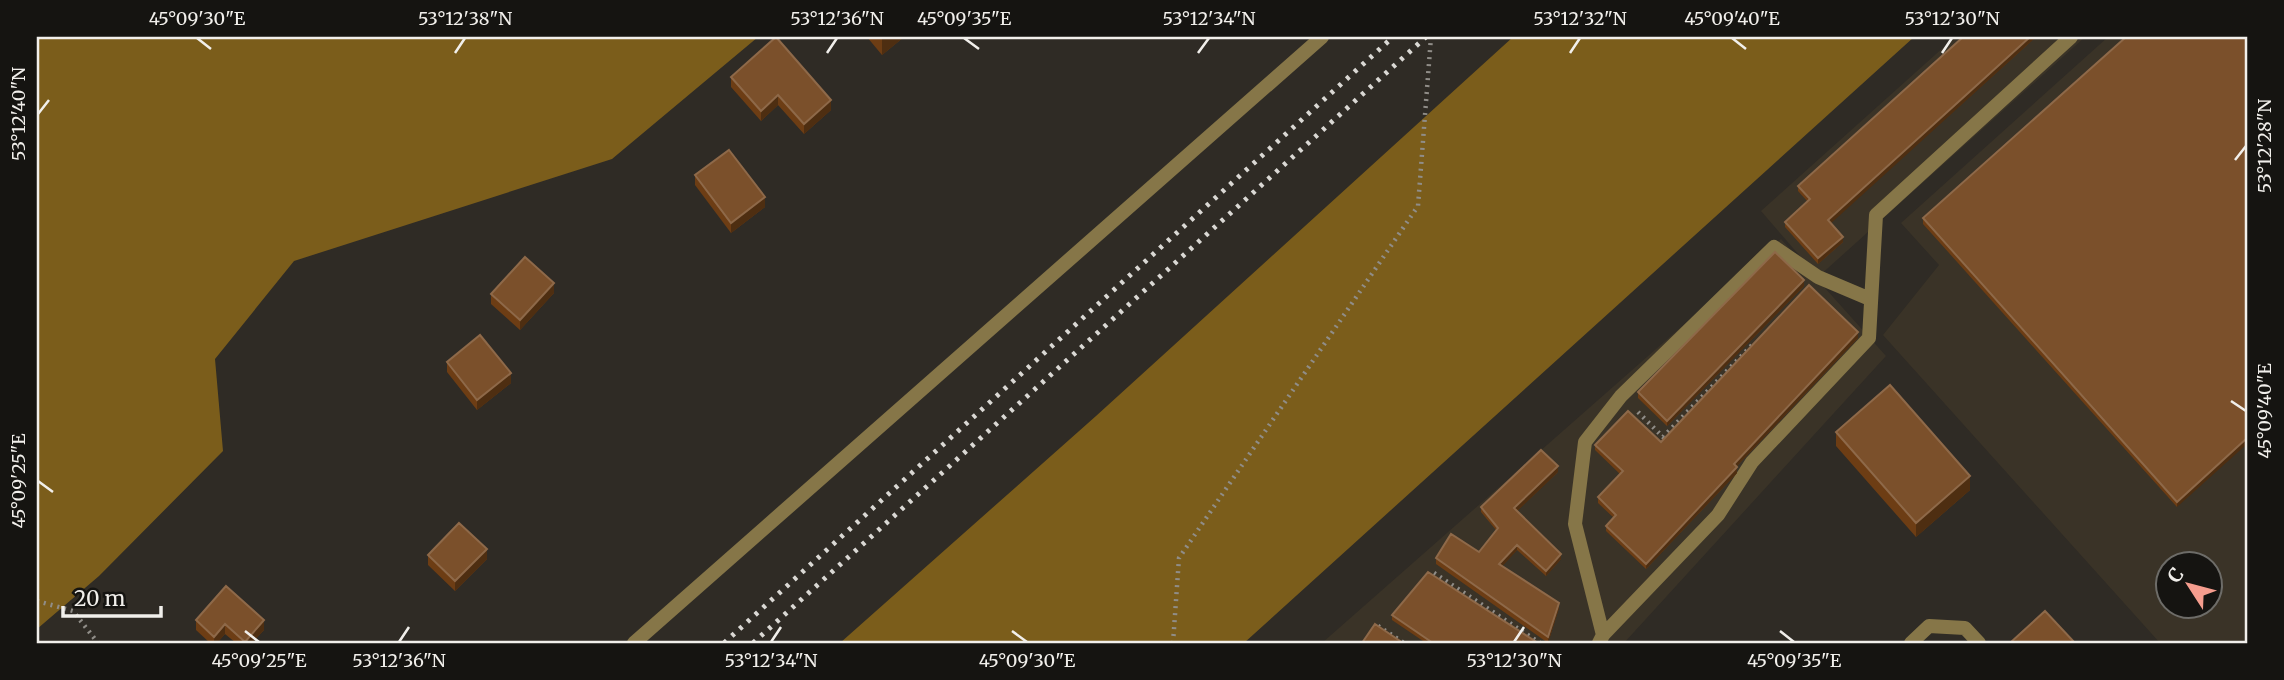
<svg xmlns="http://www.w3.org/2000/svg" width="2284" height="680" font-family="Merriweather,serif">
<rect width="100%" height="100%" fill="#2f2b25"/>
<!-- built -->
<path fill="#3a3327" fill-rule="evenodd" d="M 1955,37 L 2085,37 L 1818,277 L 1761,211 Z
M 2108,37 L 2247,37 L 2247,643 L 2160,643 L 1883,335 L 1939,265 L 1901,223 ZM 2168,564 L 2210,564 L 2210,606 L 2168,606 Z
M 1781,239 L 1886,356 L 1624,643 L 1322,643 Z"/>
<!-- forest -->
<path fill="#7b5d1b" d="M 37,37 L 758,37 L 612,159 L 294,261 L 215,359 L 223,451 L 99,576 L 37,629 Z
M 1513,37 L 1914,37 L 1244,643 L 840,643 L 1096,416 Z"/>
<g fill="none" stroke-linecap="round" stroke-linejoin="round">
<!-- path -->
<path stroke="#908d88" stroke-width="4.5" stroke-dasharray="2 5" stroke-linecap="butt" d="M 1638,412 L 1663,437 L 1754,343
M 1434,573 L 1540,643
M 37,601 L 73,611 L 98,643
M 1378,626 L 1404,643
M 1173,643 L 1179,558 L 1418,206 L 1431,37"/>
<!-- service -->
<path stroke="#867648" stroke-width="14" d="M 1603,635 L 1575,524 L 1585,442 L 1621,396 L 1774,247 L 1818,277 L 1870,299
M 1599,643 L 1603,635 L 1718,515 L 1752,462 L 1869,338 L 1876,215 L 2071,37
M 1911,643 L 1929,626 L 1965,628 L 1979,643"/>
<!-- minor -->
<path stroke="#867648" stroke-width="14" d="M 634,643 L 1322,37"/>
<!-- rail -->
<path stroke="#dad8d4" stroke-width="5" stroke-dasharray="3.5 7" stroke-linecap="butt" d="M 724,643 L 1393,37
M 753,643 L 1426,37"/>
</g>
<!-- wall -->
<path fill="#6d3d14" d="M 867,37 L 904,37 L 882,55 Z
M 1963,37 L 2036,37 L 1830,223 L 1843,242 L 1818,264 L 1785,227 L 1785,222 L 1808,202 L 1798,191 L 1798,186 Z
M 2247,37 L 2177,507 L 1923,224 L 1923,218 Z
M 731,77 L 831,110 L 804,134 L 778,105 L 761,121 L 731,87 Z
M 695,175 L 765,207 L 731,233 L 695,185 Z
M 1804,286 L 1667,426 L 1638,398 L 1638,392 Z
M 554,293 L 520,330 L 491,304 L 491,294 Z
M 1858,338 L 1736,467 L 1737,473 L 1646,569 L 1606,531 L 1606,526 L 1614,518 L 1598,503 L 1598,497 L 1620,474 L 1595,450 L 1595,445 L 1661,442 Z
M 447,362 L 511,383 L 477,410 L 447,372 Z
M 1836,432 L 1970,490 L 1916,537 L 1836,446 Z
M 1558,472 L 1517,511 L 1561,559 L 1546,576 L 1517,550 L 1502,566 L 1559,608 L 1548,643 L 1436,564 L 1436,558 L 1479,552 L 1496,530 L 1481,512 L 1481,507 Z
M 428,555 L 487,559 L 455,591 L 428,565 Z
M 226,586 L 264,630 L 252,643 L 236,643 L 225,634 L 217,643 L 210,643 L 196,630 L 196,620 Z
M 1392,615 L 1538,643 L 1426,643 L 1392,620 Z"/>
<!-- shaded-wall -->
<path fill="#4e2e11" d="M 882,37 L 904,37 L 882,55 Z
M 2030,37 L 2036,37 L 1828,226 L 1828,220 Z
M 778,95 L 778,105 L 761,121 L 761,111 Z
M 831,100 L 831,110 L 804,134 L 804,124 Z
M 765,197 L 765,207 L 731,233 L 731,223 Z
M 1843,237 L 1843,242 L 1818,264 L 1818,258 Z
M 1804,280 L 1804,286 L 1667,426 L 1667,421 Z
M 554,283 L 554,293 L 520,330 L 520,320 Z
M 1858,332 L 1858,338 L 1734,469 L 1734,464 Z
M 511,373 L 511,383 L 477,410 L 477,400 Z
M 2247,438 L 2247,444 L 2177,507 L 2177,502 Z
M 1558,466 L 1558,472 L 1514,514 L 1514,508 Z
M 1737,467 L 1737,473 L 1646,569 L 1646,564 Z
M 1970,476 L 1970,490 L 1916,537 L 1916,523 Z
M 1517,545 L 1517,550 L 1499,570 L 1499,564 Z
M 487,549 L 487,559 L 455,591 L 455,581 Z
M 1561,554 L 1561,559 L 1546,576 L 1546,571 Z
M 1559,603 L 1559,608 L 1548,643 L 1548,637 Z
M 264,620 L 264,630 L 252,643 L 245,643 L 245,642 Z
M 225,624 L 225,634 L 217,643 L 214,643 L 214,637 Z"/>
<!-- building -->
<path fill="#7b502b" stroke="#8e6949" stroke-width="2" d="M 776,37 L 831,100 L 804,124 L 778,95 L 761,111 L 731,77 Z
M 1963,37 L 2030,37 L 1828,220 L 1843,237 L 1818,258 L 1785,222 L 1810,199 L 1798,186 Z
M 2126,37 L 2247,37 L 2247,438 L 2177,502 L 1923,218 Z
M 729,150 L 765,197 L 731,223 L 695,175 Z
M 1775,252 L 1804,280 L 1667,421 L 1638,392 Z
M 525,257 L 554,283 L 520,320 L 491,294 Z
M 1809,285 L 1858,332 L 1734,464 L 1737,467 L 1646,564 L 1606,526 L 1616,515 L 1598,497 L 1623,471 L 1595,445 L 1628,411 L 1661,442 Z
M 480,335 L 511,373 L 477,400 L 447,362 Z
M 1890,385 L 1970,476 L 1916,523 L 1836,432 Z
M 1541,450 L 1558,466 L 1514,508 L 1561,554 L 1546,571 L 1517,545 L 1499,564 L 1559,603 L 1548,637 L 1436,558 L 1451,534 L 1479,552 L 1498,528 L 1481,507 Z
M 459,523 L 487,549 L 455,581 L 428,555 Z
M 1428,572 L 1538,643 L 1433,643 L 1392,615 Z
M 226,586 L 264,620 L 245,642 L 225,624 L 214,637 L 196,620 Z
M 2045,611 L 2075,643 L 2012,643 L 2011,642 Z
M 1375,624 L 1403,643 L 1362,643 Z"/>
<!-- ticks -->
<path fill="none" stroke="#f1efeb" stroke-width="2.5" d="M 197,38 L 211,49M 964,38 L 979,49M 1732,38 L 1746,49M 455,53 L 465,38M 827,53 L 837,38M 1198,53 L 1209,38M 1570,53 L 1580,38M 1942,53 L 1952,38M 38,114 L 49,100M 2235,160 L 2246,146M 2231,401 L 2246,411M 38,481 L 53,492M 245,631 L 259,642M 1012,631 L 1027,642M 1780,631 L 1794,642M 399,642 L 409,627M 771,642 L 781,627M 1514,642 L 1524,627"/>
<!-- border -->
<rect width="2284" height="680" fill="none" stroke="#151411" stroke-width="77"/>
<!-- north arrow -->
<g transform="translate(2189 585) rotate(306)"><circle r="33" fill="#151411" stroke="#6d6c68" stroke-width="2"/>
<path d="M0-5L12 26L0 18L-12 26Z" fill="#f59d8e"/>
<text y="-10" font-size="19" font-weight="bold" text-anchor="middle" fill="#f1efeb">С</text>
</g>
<!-- scale -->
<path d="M63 606v10h98v-10" fill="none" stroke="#f1efeb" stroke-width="3.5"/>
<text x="74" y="606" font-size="21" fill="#f1efeb" stroke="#151411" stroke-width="5" paint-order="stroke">20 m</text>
<rect x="38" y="38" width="2208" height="604" fill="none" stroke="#f1efeb" stroke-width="2.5"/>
<g font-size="18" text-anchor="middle" fill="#f1efeb">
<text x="197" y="25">45°09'30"E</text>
<text x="465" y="25">53°12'38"N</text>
<text x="837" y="25">53°12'36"N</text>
<text x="964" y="25">45°09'35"E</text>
<text x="1209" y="25">53°12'34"N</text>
<text x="1580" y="25">53°12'32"N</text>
<text x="1732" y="25">45°09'40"E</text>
<text x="1952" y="25">53°12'30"N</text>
<text transform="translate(19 114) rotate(-90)" y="6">53°12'40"N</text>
<text transform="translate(2265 146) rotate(-90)" y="6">53°12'28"N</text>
<text transform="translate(2265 411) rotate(-90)" y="6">45°09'40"E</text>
<text transform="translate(19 481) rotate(-90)" y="6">45°09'25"E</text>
<text x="259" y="667">45°09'25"E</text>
<text x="399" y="667">53°12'36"N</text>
<text x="771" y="667">53°12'34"N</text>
<text x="1027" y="667">45°09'30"E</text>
<text x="1514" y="667">53°12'30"N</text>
<text x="1794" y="667">45°09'35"E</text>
</g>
</svg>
